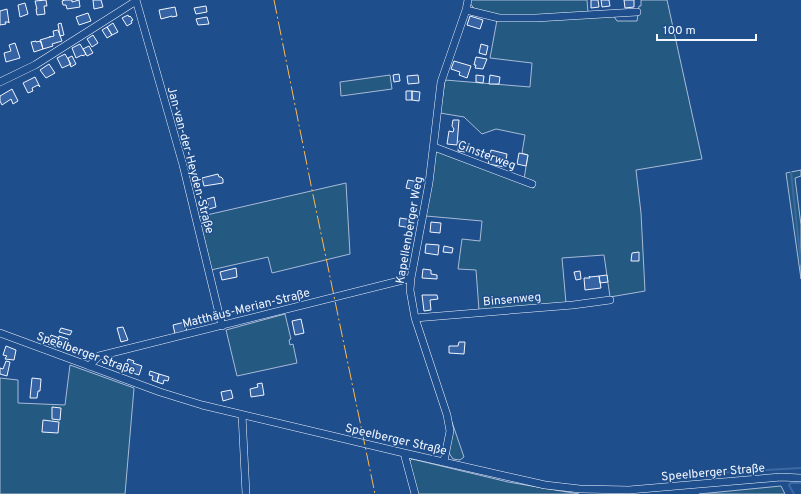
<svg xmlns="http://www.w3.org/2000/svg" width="801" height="494" font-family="Overpass,sans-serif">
<rect width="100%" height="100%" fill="#1f4e8c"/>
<!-- green -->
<path fill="#245a82" stroke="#a8bbd7" d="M 471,0 L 587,0 L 588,13 L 535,16 L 498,15 L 475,10 L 470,3 Z
M 641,0 L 667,0 L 702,159 L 636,170 L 641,213 L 645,291 L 610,297 L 604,255 L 562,258 L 566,303 L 479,310 L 476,270 L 458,269 L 462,239 L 480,241 L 482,221 L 426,216 L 435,152 L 438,150 L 524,179 L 528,155 L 522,153 L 525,135 L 496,129 L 482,134 L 464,117 L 440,113 L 445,80 L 530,87 L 532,63 L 490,58 L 497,20 L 613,15 L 617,21 L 637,21 L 639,6 L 641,6 Z
M 390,75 L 392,89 L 341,96 L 340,82 Z
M 801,170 L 801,176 L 795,178 L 801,225 L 801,279 L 786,173 Z
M 346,183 L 350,254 L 272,273 L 268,257 L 211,270 L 198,217 Z
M 285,314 L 291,339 L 289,340 L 290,345 L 293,344 L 297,363 L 237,376 L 226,330 Z
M 70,365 L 134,388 L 125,494 L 0,494 L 0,378 L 18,380 L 18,403 L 65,405 Z
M 452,422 L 464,457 L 460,460 L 453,459 L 449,453 Z
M 412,459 L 508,482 L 579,494 L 418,494 L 409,462 Z
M 781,486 L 785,494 L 699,494 Z"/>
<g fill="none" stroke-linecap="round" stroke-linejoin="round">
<!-- stream -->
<path stroke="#3b69a3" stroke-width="2" d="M 791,172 L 801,264
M 702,474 L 801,468
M 794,494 L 789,485 L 791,483 L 801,483"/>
</g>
<!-- building -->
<path fill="#3563a3" stroke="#f2f6ff" d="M 46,0 L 47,6 L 44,6 L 45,14 L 37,15 L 36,9 L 37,9 L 35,1 Z
M 65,0 L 72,0 L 72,2 L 79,0 L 80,7 L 67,9 L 66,5 L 63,5 L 62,1 Z
M 93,0 L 101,0 L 103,7 L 94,9 Z
M 591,0 L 598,0 L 599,7 L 591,8 Z
M 601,0 L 609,0 L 610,6 L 602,7 Z
M 624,0 L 634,0 L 634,7 L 625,8 Z
M 25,3 L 28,14 L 20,17 L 18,5 Z
M 206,6 L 207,12 L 196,14 L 194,8 Z
M 175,7 L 177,16 L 172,17 L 172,16 L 161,19 L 159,10 Z
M 7,9 L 9,23 L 9,22 L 5,22 L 6,24 L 0,25 L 0,11 Z
M 88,13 L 91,21 L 79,25 L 76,17 Z
M 128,15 L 129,17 L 130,16 L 133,20 L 131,21 L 132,23 L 127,26 L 122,18 Z
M 470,16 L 483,20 L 480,29 L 467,25 Z
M 207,17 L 209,24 L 198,25 L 196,19 Z
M 61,23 L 64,35 L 60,36 L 58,24 Z
M 113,23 L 118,32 L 112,35 L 107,27 Z
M 107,27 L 112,35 L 107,38 L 102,30 Z
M 58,30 L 62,41 L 52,44 L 53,46 L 43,49 L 40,40 L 50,37 L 50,36 L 50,37 L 54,36 L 53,31 Z
M 93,35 L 98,43 L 92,47 L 87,39 Z
M 36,41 L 36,42 L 41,41 L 43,49 L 34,52 L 31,42 Z
M 15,43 L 20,58 L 6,62 L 4,53 L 11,51 L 9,45 Z
M 80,44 L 86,54 L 83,56 L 82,55 L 76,58 L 72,48 Z
M 481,44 L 488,46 L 486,55 L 479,53 Z
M 89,46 L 93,53 L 87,56 L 83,49 Z
M 65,54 L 71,64 L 62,68 L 57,58 Z
M 72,56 L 76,64 L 71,67 L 68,58 Z
M 476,57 L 487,59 L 483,69 L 475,68 L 476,65 L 474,65 Z
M 454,61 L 471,66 L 467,78 L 459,75 L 460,72 L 451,69 Z
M 49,64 L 55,73 L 46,78 L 40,70 Z
M 399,74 L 400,81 L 394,82 L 393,75 Z
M 418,75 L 419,83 L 408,84 L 407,76 Z
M 476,75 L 484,76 L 483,83 L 476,82 Z
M 490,75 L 500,77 L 499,84 L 489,84 Z
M 35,77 L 40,87 L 38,85 L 32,88 L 33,91 L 28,93 L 23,83 Z
M 12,89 L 18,101 L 13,104 L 11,99 L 2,105 L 0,101 L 0,96 Z
M 406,91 L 412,91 L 412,100 L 406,100 Z
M 412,91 L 420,92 L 419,101 L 412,100 Z
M 453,120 L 459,120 L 457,145 L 447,144 L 449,131 L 453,132 L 454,129 L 452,126 Z
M 459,141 L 466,142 L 465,152 L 458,151 Z
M 491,150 L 507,154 L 505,167 L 488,164 Z
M 519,153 L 528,155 L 526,166 L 517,164 Z
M 218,174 L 219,177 L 221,177 L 223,179 L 223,183 L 204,186 L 202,178 Z
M 408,180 L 419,182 L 417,190 L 406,188 Z
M 214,197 L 216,207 L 209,209 L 207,199 Z
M 400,218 L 412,220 L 411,228 L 399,226 Z
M 431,222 L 441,223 L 440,233 L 430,232 Z
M 426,244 L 439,245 L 438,255 L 425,253 Z
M 444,246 L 453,248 L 452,253 L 443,252 Z
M 639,252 L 639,261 L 631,261 L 632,253 Z
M 236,268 L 237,277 L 222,280 L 220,272 Z
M 423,269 L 431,270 L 431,274 L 437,275 L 437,279 L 422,278 Z
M 580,271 L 581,279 L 576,280 L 574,272 Z
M 607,275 L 608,282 L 600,283 L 599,276 Z
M 589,276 L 590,277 L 599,276 L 601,288 L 585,290 L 584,278 L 590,278 Z
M 422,295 L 437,295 L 438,299 L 430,300 L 431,310 L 424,311 Z
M 301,319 L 304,333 L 295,335 L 292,321 Z
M 185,322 L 187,332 L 175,334 L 173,325 Z
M 123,327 L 128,340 L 121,342 L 117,328 Z
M 61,328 L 72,331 L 70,335 L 59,332 Z
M 51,335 L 59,338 L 56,347 L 48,344 Z
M 59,336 L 68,339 L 66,345 L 58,342 Z
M 459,342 L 465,342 L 464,354 L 449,353 L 449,346 L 458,346 Z
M 6,346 L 16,350 L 14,360 L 5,359 L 6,357 L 7,356 L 3,355 Z
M 128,359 L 134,361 L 133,363 L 142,366 L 139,375 L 124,370 Z
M 6,361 L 10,362 L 7,376 L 0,374 L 0,368 L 3,369 Z
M 150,371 L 159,374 L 157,382 L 152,380 L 153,376 L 149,375 Z
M 159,374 L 169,377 L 168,381 L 164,380 L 163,384 L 157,382 Z
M 32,378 L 41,379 L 40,391 L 38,391 L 37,398 L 30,398 Z
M 262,383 L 264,395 L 251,397 L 250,389 L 258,387 L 257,384 Z
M 231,390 L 233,398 L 223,401 L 221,392 Z
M 52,407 L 61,408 L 60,420 L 52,419 Z
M 43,420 L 59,422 L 58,433 L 42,432 Z"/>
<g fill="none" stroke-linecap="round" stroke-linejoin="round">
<!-- minor casing -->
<g stroke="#f2f6ff" stroke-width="8">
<path id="minor" d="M 136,0 L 183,165 L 222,326
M 466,10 L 499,18 L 536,18 L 637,12
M 0,82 L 35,65 L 136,1
M 434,147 L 532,184
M 415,318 L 573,305 L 610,300
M 0,333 L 160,392 L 202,405 L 404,453 L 545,485 L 580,489 L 629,490 L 781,477 L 801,478
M 89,366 L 99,356 L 411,278
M 242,415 L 246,494
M 404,453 L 415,494
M 444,461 L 450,431 L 447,415 L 415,318 L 410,290 L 411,278 L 429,183 L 441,82 L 466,10 L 468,0"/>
</g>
<!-- minor -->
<use href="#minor" stroke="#1f4e8c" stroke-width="7"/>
<!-- power -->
<path stroke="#ffb74d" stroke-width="1" stroke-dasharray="14 3 2 3" stroke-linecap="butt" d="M 274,0 L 312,190 L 375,494"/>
</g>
<g text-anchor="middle" stroke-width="3" stroke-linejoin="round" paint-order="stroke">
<!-- street labels -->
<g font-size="12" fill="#f2f6ff" stroke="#1f4e8c">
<text transform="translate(487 155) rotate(21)" y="4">Ginsterweg</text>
<text transform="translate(191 160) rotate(75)" y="4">Jan-van-der-Heyden-Straße</text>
<text transform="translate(409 230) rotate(-80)" y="4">Kapellenberger Weg</text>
<text transform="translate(512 299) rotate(-5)" y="4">Binsenweg</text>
<text transform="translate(246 308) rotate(-14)" y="4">Matthäus-Merian-Straße</text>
<text transform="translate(86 353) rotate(20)" y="4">Speelberger Straße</text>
<text transform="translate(396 439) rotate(13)" y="4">Speelberger Straße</text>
<text transform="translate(713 472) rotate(-5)" y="4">Speelberger Straße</text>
</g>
</g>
<!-- scale -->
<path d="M657 34v6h99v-6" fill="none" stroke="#f2f6ff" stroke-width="2"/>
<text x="663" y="34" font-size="12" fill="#f2f6ff" stroke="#1f4e8c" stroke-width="3" paint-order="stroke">100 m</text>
</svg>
